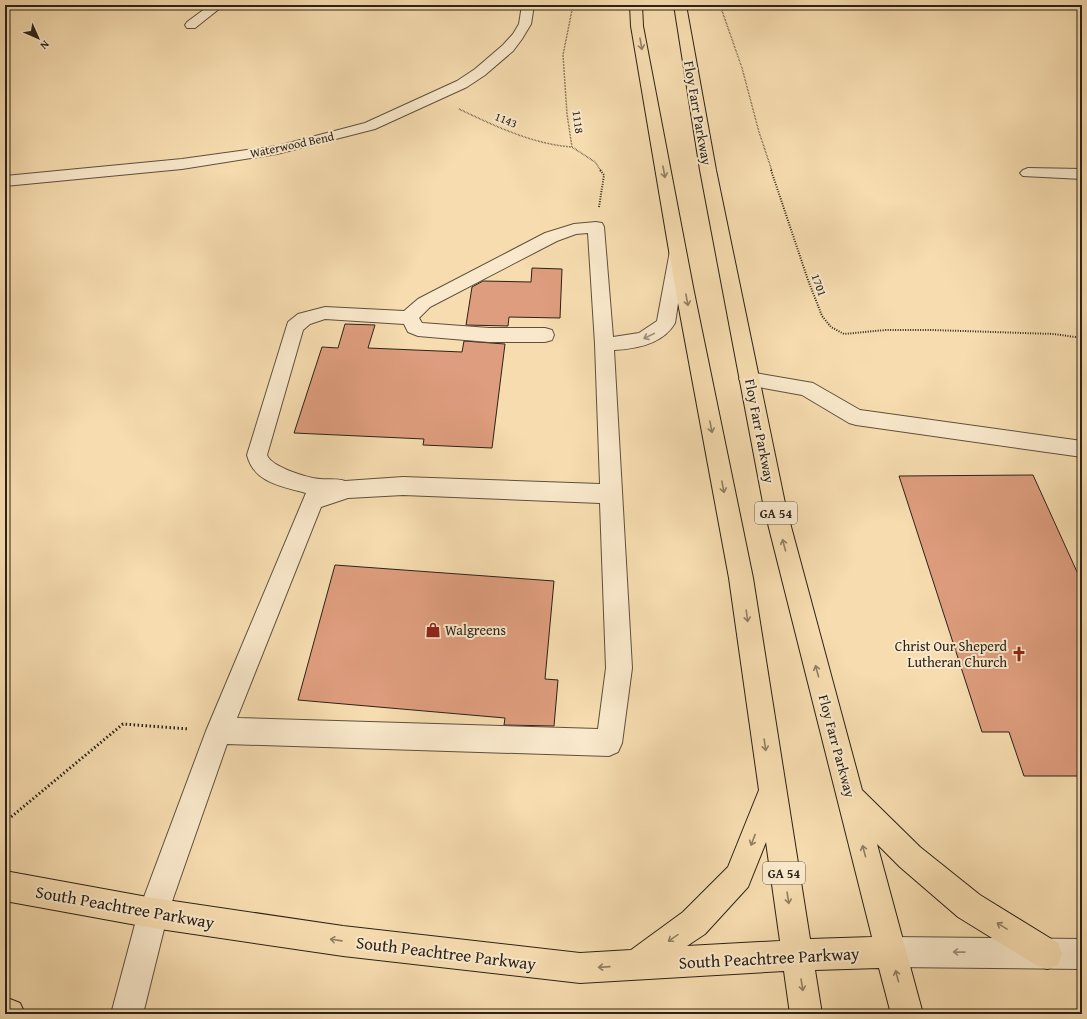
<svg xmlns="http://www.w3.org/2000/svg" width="1087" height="1019" font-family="'Gentium Book Plus',serif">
<rect width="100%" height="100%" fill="#f6dcaf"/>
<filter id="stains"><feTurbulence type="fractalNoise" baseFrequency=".005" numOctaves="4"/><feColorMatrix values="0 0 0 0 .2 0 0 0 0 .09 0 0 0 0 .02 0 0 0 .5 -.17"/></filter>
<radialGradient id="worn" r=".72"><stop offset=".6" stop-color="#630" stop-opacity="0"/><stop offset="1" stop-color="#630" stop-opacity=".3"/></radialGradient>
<!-- building -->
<path fill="#de9d7e" stroke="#2b2218" d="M 532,268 L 562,269 L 560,318 L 509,317 L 508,326 L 466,325 L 472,287 L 483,281 L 531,282 Z
M 345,324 L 375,325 L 368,348 L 462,352 L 464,341 L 505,344 L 492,448 L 423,445 L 424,439 L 294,433 L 322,347 L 338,348 Z
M 1033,475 L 1078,574 L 1082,576 L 1082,776 L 1024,776 L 1009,732 L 982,732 L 899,476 Z
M 335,565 L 554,581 L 545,679 L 558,680 L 554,726 L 504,725 L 505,718 L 298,700 Z"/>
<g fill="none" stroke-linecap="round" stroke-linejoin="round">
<!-- minor casing -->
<g stroke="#5e503e" stroke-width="2">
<path id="minor" d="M 210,5 L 224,5 L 195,28 L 187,28 L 185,25 L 187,22 Z
M 522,5 L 534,5 L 531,24 L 522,39 L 513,51 L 485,75 L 467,87 L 375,129 L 277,154 L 182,169 L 5,186 L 5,176 L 182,159 L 277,146 L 365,123 L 457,81 L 475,69 L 503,45 L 513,34 L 519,24 Z
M 1028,168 L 1082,169 L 1082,179 L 1023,176 L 1020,173 L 1023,170 Z
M 596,222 L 602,223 L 604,227 L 613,337 L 639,333 L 657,321 L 670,251 L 672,247 L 678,245 L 684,247 L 686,251 L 675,323 C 663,344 636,349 614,350 L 632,668 L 622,743 L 618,752 L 609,756 L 227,744 L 168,913 L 143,1014 L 111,1014 L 138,913 L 206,731 L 306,493 C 282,486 254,483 247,455 L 288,322 L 298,314 L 325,307 L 404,311 L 418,299 L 545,233 L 574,224 ZM 588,233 L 595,344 L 600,484 L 403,477 L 345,481 C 336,478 328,480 320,479 C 308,478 271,467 267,455 L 303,330 L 310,324 L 325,319 L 404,324 L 408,332 L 418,336 L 489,342 L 545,342 L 552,340 L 554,335 L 552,330 L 545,328 L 489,328 L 422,323 L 419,318 L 430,307 L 557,241 L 576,234 ZM 403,495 L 600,503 L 606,668 L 598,729 L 237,718 L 321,507 L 348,498 Z
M 749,372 L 813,383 L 860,410 L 1082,441 L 1082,457 L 856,425 L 849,423 L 802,395 L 742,384 L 739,379 L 742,374 Z
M 891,937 L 1082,939 L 1082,969 L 891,967 L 880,963 L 876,952 L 880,941 Z"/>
</g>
<!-- major casing -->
<g stroke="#2b2218" stroke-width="2">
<path id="major" d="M 630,5 L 642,5 L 643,26 L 694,292 L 753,578 L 810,939 L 872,937 L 764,508 L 700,170 L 674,5 L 686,5 L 716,170 L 786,508 L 862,790 L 920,847 L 980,895 L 1058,943 L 1062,954 L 1058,965 L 1047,969 L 1036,965 L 958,917 L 900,867 L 877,844 L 923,1014 L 891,1014 L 879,968 L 815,970 L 822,1014 L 790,1014 L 784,971 L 580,983 L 343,956 L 153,928 L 5,901 L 5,871 L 153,898 L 343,926 L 580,953 L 631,950 L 683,912 L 728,867 L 759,790 L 729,578 L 676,292 L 631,26 ZM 766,842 L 780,941 L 687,946 L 705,934 L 748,887 Z
M 5,997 L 20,1003 L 25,1014 L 5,1014 Z"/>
</g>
<!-- path-far2 -->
<path stroke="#2b2218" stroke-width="1.5" stroke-dasharray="0.5 1" stroke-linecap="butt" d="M 573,5 L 563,55 L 567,114 L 572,147 L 595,162 L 601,171
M 720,5 L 742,68 L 759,132 L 772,171
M 459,109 C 495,126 532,144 572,147"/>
<!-- path-far1 -->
<path stroke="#2b2218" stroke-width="2" stroke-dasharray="1 1.5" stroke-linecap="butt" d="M 771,170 L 808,280 L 822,316 L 831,327 L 844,334 L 885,330 L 932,330 L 1054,334 L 1082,338
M 599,207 L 604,175 L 600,170"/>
<!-- path -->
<path stroke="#2b2218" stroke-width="3" stroke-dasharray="1.5 2.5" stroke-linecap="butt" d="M 5,822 L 123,724 L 189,729"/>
<!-- minor -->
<use href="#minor" fill="#f9e8cb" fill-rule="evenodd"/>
<!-- major -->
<use href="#major" fill="#f6dcaf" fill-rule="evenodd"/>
</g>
<!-- one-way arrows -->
<defs><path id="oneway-shaft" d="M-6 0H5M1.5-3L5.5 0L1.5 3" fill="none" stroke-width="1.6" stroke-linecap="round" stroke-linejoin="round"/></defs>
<g stroke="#907f64">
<use href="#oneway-shaft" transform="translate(641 44) rotate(80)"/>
<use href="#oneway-shaft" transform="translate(664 172) rotate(80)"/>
<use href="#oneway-shaft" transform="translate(687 300) rotate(79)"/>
<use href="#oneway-shaft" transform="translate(711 427) rotate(79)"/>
<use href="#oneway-shaft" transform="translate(723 487) rotate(79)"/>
<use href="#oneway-shaft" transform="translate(784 545) rotate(-105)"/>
<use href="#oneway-shaft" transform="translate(747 616) rotate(82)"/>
<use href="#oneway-shaft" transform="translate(817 671) rotate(-105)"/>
<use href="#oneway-shaft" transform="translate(765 745) rotate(82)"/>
<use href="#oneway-shaft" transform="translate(753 840) rotate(111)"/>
<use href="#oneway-shaft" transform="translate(864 851) rotate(-105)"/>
<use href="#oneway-shaft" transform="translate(788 898) rotate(81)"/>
<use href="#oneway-shaft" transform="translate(1002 926) rotate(-149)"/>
<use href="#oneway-shaft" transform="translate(673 938) rotate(145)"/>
<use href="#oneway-shaft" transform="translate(336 940) rotate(-172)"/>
<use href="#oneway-shaft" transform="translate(604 967) rotate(176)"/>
<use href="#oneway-shaft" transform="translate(897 976) rotate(-105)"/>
<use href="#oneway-shaft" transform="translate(802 985) rotate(81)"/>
</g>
<g stroke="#9c8f7a">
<use href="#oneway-shaft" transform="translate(649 336) rotate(154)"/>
<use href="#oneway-shaft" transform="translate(959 952) rotate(-179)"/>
</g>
<!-- icons -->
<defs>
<g id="shop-bare" transform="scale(1.2)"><path d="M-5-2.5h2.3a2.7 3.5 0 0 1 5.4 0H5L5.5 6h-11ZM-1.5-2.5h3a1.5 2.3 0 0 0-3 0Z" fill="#8f2418" stroke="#f9e8cb" stroke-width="2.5" paint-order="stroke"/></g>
<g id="church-bare" transform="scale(1.2)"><path d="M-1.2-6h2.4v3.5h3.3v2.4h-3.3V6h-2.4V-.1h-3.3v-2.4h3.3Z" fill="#8f2418" stroke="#f9e8cb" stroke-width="2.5" paint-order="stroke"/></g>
</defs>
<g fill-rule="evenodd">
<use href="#shop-bare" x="433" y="630"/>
<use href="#church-bare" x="1019" y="654"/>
</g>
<g text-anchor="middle" stroke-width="4" stroke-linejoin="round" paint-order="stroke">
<!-- far-street labels -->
<g font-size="12" fill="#2b2218" stroke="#f9e8cb">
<text transform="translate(506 120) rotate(22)" y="4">1143</text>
<text transform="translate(578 122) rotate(82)" y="4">1118</text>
<text transform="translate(292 145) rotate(-12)" y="4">Waterwood Bend</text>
<text transform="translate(819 285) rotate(70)" y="4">1701</text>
</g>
<!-- shield labels -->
<g fill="#f9e8cb" stroke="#695d4e" stroke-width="1">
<rect x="755" y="502" width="42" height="22" rx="3"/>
<rect x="763" y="862" width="42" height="22" rx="3"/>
</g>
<g font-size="13" font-weight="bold" fill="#2b2218">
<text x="776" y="518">GA 54</text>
<text x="784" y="878">GA 54</text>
</g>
<!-- street labels -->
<g font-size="14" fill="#2b2218" stroke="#f9e8cb">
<text transform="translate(698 113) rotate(80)" y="5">Floy Farr Parkway</text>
<text transform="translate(760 431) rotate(79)" y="5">Floy Farr Parkway</text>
<text transform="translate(837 746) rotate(75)" y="5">Floy Farr Parkway</text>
</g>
<!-- poi labels -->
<g font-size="14" fill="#2b2218" stroke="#f9e8cb" text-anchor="start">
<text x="445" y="635">Walgreens</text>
<text x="1007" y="651" text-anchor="end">Christ Our Sheperd<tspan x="1007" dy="16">Lutheran Church</tspan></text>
</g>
<!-- near-street labels -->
<g font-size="17" fill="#2b2218" stroke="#f9e8cb">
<text transform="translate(125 907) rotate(10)" y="6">South Peachtree Parkway</text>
<text transform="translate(446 953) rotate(7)" y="6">South Peachtree Parkway</text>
<text transform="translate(769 958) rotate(-3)" y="6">South Peachtree Parkway</text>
</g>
</g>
<!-- margin -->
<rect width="1087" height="1019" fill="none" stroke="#f6dcaf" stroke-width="20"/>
<rect x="6" y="6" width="1075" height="1007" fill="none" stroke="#2b2218" stroke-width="2"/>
<rect x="10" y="10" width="1067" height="999" fill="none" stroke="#2b2218"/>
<!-- north arrow -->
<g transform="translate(38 38) rotate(135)" stroke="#f9e8cb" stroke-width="3" paint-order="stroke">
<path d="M0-3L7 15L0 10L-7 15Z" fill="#2b2218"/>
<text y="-6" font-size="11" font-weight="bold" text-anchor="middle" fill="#2b2218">N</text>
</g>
<rect width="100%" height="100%" filter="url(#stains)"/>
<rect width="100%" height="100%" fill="url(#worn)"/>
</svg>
